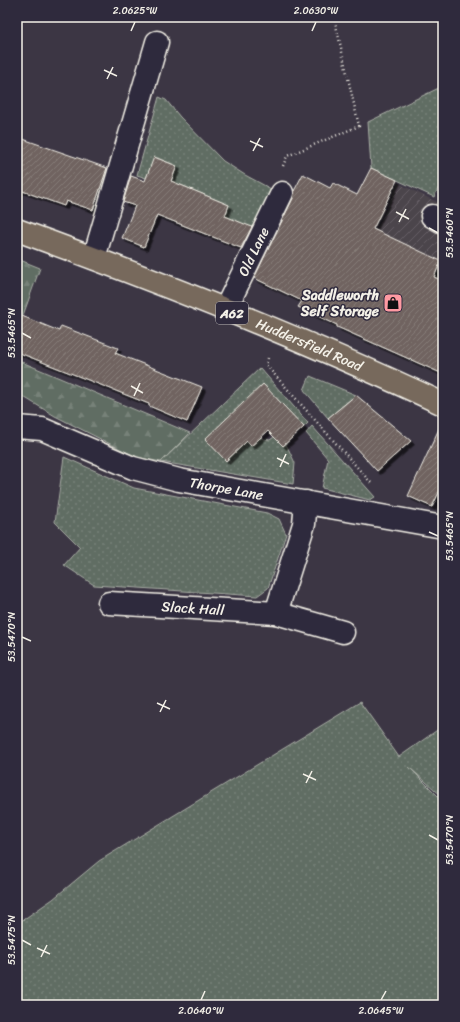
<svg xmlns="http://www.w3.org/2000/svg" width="460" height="1022" font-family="Sriracha,sans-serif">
<defs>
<pattern id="industrial-furrows" width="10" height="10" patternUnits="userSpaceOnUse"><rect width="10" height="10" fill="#4c444c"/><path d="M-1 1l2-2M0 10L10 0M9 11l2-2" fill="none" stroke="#665f66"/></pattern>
<pattern id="grass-dots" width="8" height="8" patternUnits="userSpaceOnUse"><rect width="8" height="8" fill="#606d63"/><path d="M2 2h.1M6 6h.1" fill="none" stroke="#778279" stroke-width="1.8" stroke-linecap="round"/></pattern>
<pattern id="forest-firs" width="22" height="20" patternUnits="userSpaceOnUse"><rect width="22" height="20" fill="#606d63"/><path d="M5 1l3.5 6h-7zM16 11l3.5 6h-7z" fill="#778279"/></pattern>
<pattern id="building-hatch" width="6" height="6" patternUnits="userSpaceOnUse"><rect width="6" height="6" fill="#706460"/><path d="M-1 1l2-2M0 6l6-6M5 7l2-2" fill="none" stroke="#857b77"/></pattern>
<filter id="shadow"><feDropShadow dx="3.5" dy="3.5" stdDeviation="0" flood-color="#0009"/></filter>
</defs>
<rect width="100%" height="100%" fill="#3c3644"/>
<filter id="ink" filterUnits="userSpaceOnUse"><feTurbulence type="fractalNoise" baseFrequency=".025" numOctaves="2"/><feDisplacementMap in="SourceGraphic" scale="8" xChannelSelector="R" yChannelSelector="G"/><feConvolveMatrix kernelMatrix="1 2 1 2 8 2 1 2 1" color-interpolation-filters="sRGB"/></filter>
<g filter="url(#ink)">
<!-- industrial -->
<path fill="url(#industrial-furrows)" d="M 398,183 L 443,205 L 443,374 L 333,325 Z"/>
<!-- grass -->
<path fill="url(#grass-dots)" stroke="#aaafa6" d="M 443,86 L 443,178 L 434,197 L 371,168 L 368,122 Z
M 159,97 L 166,100 L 180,117 L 223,161 L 245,175 L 271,189 L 246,245 L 234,240 L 241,223 L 225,216 L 229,205 L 171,181 L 177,166 L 155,157 L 146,178 L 137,175 Z
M 260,368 L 308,423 L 304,427 L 263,385 L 226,461 L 247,441 L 251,446 L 261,437 L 264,439 L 270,440 L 274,437 L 283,446 L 286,444 L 295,463 L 293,484 L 161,462 Z
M 310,376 L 356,395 L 328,418 L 304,390 Z
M 312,426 L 375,497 L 370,500 L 322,488 L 328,459 L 306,433 Z
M 64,457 L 134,488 L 267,513 L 279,519 L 286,534 L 268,588 L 257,596 L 94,585 L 64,565 L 80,547 L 55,522 Z
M 360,702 L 399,757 L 443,726 L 443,797 L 409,767 L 443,801 L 443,1005 L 17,1005 L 17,924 L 53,899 L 99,861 Z"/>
<!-- forest -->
<path fill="url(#forest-firs)" stroke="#aaafa6" d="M 20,260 L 40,268 L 17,332 L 17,267 Z
M 17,360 L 190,433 L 161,462 L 136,457 L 55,416 L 17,393 Z"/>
<!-- building -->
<path fill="url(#building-hatch)" stroke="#f4f1e8" filter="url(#shadow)" d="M 17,137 L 107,168 L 93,210 L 66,201 L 64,206 L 17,189 Z
M 154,157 L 177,166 L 171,181 L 229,205 L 225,216 L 252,227 L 241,248 L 157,215 L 144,247 L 122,238 L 135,206 L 123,202 L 131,176 L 145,181 Z
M 371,168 L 397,180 L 373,229 L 441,261 L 434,277 L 443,281 L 443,374 L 337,327 L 337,325 L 298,307 L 302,301 L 254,278 L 293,198 L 294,191 L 303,174 L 330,188 L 333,183 L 357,195 Z
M 17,314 L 59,331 L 61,326 L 118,348 L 115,353 L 202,387 L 187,422 L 149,406 L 149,404 L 17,352 Z
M 263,384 L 304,427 L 283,446 L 268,431 L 251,446 L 247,441 L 226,461 L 205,439 Z
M 356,395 L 411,441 L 377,471 L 328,418 Z
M 443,420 L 443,484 L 432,507 L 408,496 Z"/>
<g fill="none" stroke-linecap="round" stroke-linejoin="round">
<!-- minor casing -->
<g stroke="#f4f1e8" stroke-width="25">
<g id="minor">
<path d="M 432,216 L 443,222"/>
<path d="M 94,258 L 157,42"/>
<path id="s1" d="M 225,310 L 282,193"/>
<path id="s2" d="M 17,427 L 42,429 L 133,468 L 179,480 L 443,527"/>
<path id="s3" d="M 109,603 L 276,613 L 343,632"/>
<path d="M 276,613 L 304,524 L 306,502"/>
</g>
</g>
<!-- major casing -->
<g stroke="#f4f1e8" stroke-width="25">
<g id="major">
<path id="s4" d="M 17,230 C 160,282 305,339 443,404"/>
</g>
</g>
<!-- path -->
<path stroke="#f4f1e8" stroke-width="2.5" stroke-dasharray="1 3" stroke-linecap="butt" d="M 283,166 L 287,156 L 359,126 L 334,17
M 268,358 L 266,365 L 373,485"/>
<!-- minor -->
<use href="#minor" stroke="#2f2a3d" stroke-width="22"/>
<!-- major -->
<use href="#major" stroke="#77695c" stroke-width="22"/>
</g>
</g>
<!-- ticks -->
<path fill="none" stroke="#f4f1e8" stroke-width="1.5" d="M 131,31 L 135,22M 312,31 L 316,22M 104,70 L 117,76M 107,79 L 113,67M 250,141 L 263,147M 253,151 L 260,138M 396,212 L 409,219M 399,222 L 406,209M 429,228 L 438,233M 22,333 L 31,338M 131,386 L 143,393M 134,396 L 140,383M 277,458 L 289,464M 280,467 L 286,454M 429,532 L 438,536M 22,637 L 31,641M 157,703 L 170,709M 160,712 L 166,700M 303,774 L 316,780M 306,783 L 312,771M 429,835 L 438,840M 22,940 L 31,945M 37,948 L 50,954M 41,957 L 47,945M 201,1000 L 205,991M 381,1000 L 386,991"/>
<!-- icons -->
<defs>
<g id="shop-square" transform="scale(1)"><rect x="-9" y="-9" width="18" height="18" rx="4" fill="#ff9aa2" stroke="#2f2a3d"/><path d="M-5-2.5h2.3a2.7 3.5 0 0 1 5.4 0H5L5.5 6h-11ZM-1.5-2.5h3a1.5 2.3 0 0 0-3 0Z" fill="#111"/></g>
</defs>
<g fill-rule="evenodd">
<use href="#shop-square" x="393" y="303"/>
</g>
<g text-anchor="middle" stroke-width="3" stroke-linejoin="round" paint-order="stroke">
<!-- shield labels -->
<rect fill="#2f2a3d" stroke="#b9b5b5" stroke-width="1" x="216" y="302" width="32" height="22" rx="3"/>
<g font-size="13" font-weight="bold" fill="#f4f1e8">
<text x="232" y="318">A62</text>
</g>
<!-- street labels -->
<g font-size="14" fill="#f4f1e8" stroke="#2f2a3d">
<text dy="5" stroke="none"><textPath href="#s1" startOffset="65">Old Lane</textPath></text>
<text dy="5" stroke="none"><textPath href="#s4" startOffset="314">Huddersfield Road</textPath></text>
<text dy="5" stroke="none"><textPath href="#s2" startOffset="220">Thorpe Lane</textPath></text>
<text dy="5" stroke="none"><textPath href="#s3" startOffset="84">Slack Hall</textPath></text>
</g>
<!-- poi labels -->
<g font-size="14" font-weight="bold" fill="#f4f1e8" stroke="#2f2a3d" text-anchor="end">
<text x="379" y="300">Saddleworth<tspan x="379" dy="16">Self Storage</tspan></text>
</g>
</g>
<!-- margin -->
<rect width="460" height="1022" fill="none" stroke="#2f2a3d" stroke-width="44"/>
<rect x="22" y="22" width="416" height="978" fill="none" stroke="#f4f1e8" stroke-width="1.5"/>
<g font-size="10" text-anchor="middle" fill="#f4f1e8">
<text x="135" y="14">2.0625°W</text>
<text x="316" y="14">2.0630°W</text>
<text transform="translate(449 233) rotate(-90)" y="4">53.5460°N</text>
<text transform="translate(11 333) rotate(-90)" y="4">53.5465°N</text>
<text transform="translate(449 536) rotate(-90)" y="4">53.5465°N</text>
<text transform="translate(11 637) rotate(-90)" y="4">53.5470°N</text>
<text transform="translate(449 840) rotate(-90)" y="4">53.5470°N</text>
<text transform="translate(11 940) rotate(-90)" y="4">53.5475°N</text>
<text x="201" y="1014">2.0640°W</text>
<text x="381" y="1014">2.0645°W</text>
</g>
</svg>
